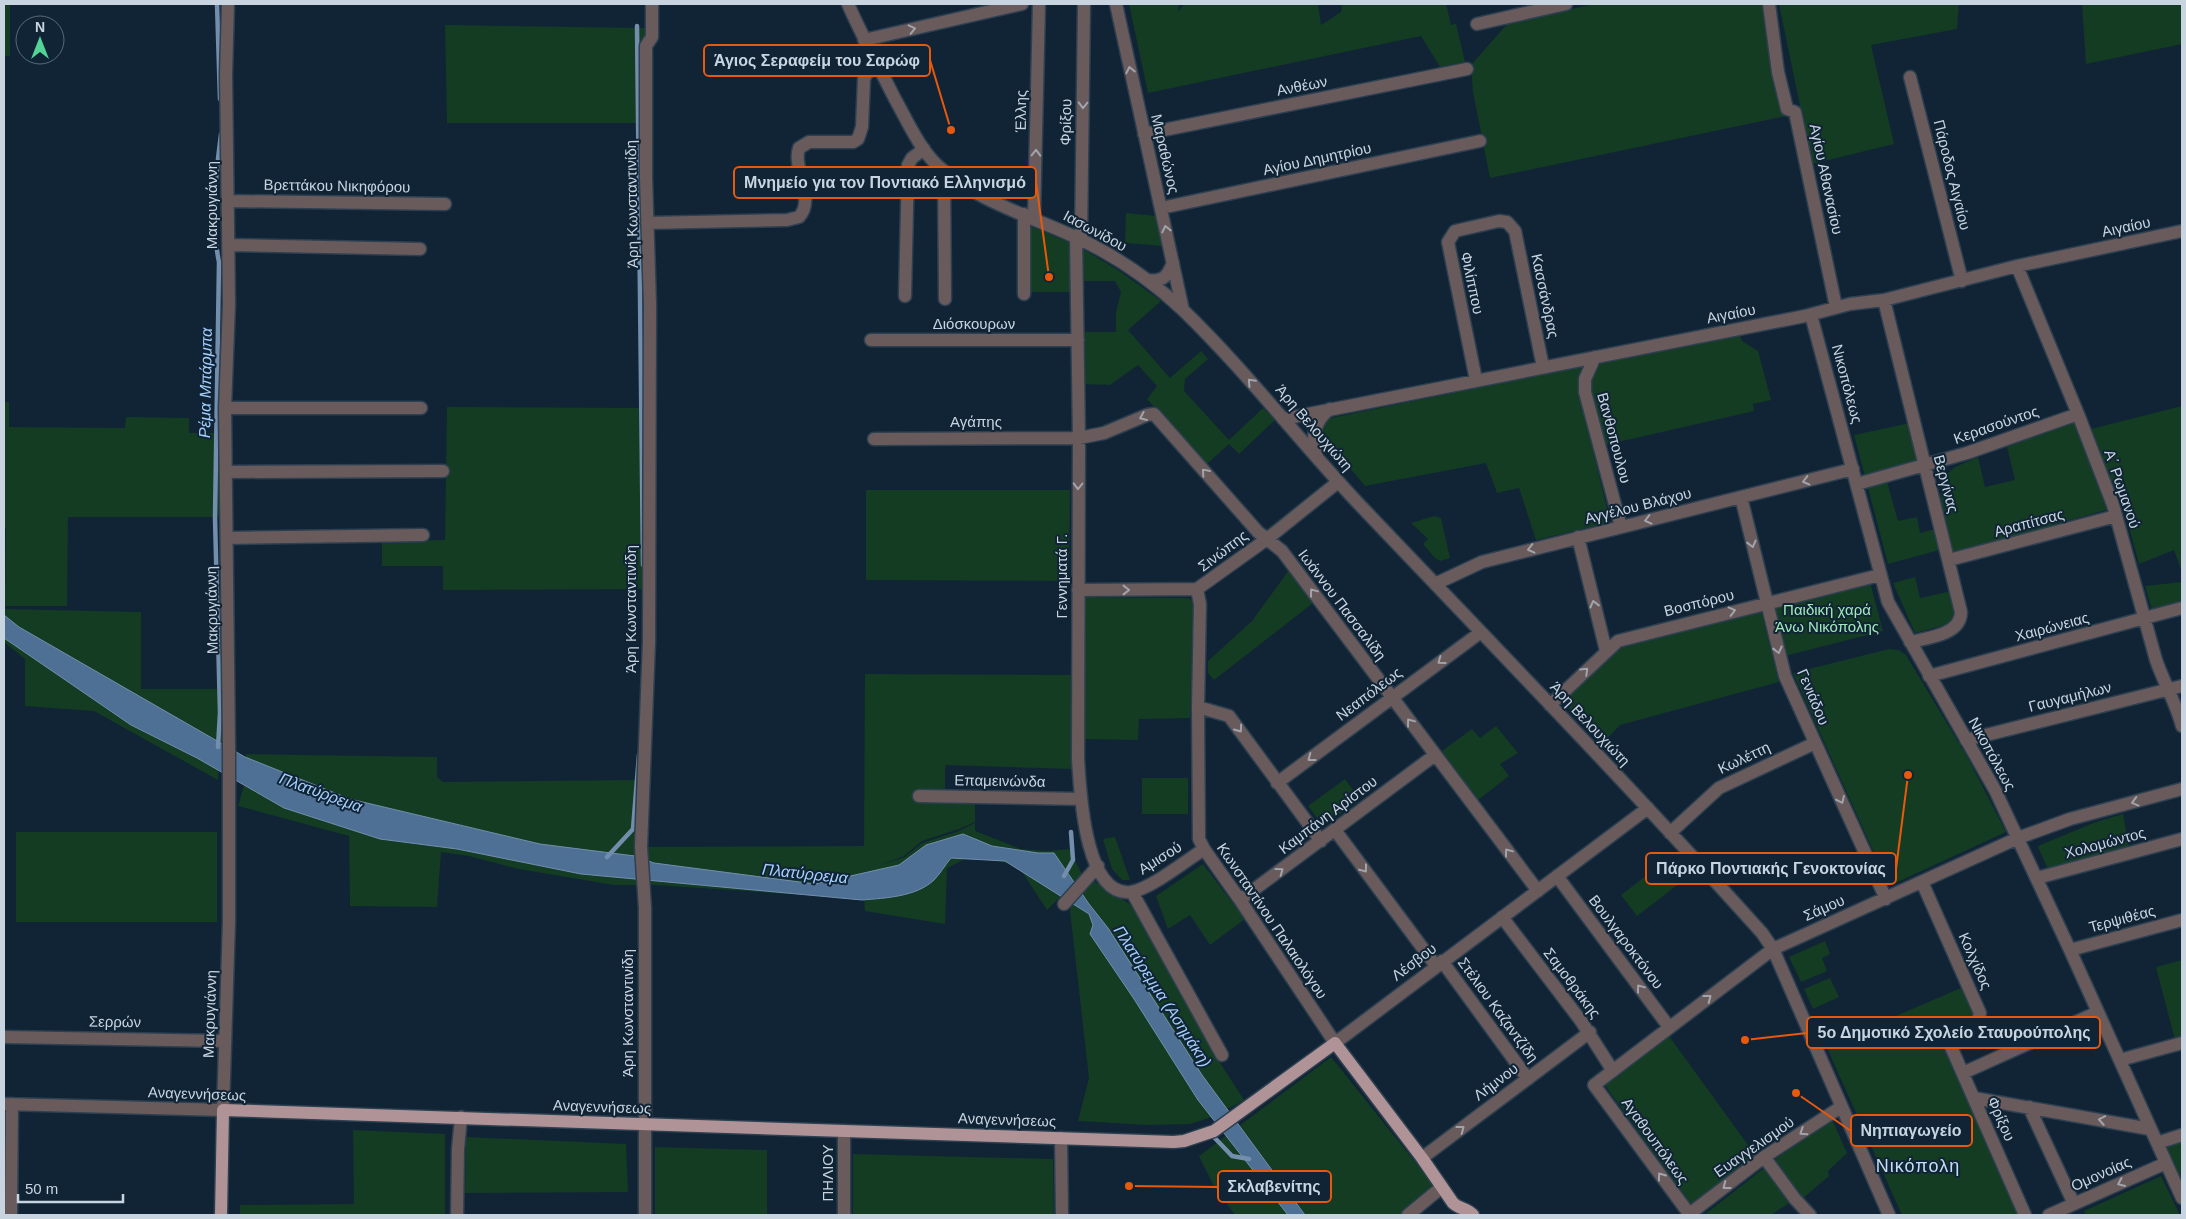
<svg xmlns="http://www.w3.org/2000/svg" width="2186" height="1219" font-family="Helvetica,sans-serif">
<rect width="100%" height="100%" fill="#102435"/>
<!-- green -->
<path fill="#133c23" d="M 4,4 L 10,4 L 10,56 L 4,56 Z
M 1129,4 L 1179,4 L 1178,12 L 1184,4 L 1318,4 L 1321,25 L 1341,12 L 1342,4 L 1446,4 L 1451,25 L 1456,24 L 1465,62 L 1440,67 L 1421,36 L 1148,93 Z
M 1594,4 L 1766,4 L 1791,115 L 1490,178 L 1473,92 L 1471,65 L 1508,23 Z
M 1779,4 L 1959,4 L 1957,29 L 1871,45 L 1894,144 L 1812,164 Z
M 2082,4 L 2182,4 L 2182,44 L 2086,64 Z
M 445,25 L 646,28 L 646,123 L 447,123 Z
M 1126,213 L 1156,216 L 1163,246 L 1125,243 Z
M 1028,225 L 1073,244 L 1072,292 L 1028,292 Z
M 1083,249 L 1121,272 L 1161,301 L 1128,330 L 1170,378 L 1201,351 L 1208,359 L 1185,379 L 1184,391 L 1229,440 L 1263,408 L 1275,420 L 1239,454 L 1229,444 L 1207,464 L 1147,399 L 1157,386 L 1138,365 L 1110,385 L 1083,384 L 1083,332 L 1116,332 L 1116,312 L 1121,292 L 1115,281 L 1083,281 Z
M 1740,334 L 1742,341 L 1758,351 L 1771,400 L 1753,404 L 1754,411 L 1605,445 L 1603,440 L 1591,443 L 1609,516 L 1607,523 L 1536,540 L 1519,488 L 1497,493 L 1486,463 L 1365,486 L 1311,422 Z
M 4,402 L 9,402 L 9,427 L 125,428 L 126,417 L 189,418 L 189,433 L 219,433 L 219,517 L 68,517 L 67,606 L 5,606 L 6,609 L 141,612 L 141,689 L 222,689 L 223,752 L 219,762 L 218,780 L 94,711 L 25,706 L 25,659 L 4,642 L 6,528 L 4,527 Z
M 2182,406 L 2182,572 L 2174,550 L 2139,564 L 2124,509 L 2114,511 L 2113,508 L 1953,553 L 1940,501 L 1942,478 L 1955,467 L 1978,457 L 1985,487 L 2015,480 L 2007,447 L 2086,418 L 2091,429 Z
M 447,407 L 647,408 L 644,589 L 443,590 L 443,566 L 382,566 L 382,541 L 445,540 Z
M 1910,423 L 1920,461 L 1884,471 L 1898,521 L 1917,517 L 1920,533 L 1938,528 L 1943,549 L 1888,564 L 1854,435 Z
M 866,490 L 1070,490 L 1069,581 L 866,580 Z
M 1434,516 L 1441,518 L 1450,558 L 1440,561 L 1435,558 L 1423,544 L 1428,539 L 1411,523 Z
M 1289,570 L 1313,603 L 1214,680 L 1208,673 L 1208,661 L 1252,621 Z
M 1915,577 L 1920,598 L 1952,591 L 1957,612 L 1952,623 L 1915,633 L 1893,583 Z
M 1870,582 L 1883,631 L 1785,656 L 1772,607 Z
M 2182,582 L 2182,602 L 2152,610 L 2145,586 Z
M 1086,597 L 1189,598 L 1193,603 L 1190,718 L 1139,719 L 1138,740 L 1083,739 L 1083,601 Z
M 1761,611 L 1779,682 L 1620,725 L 1602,744 L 1562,701 L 1614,650 L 1628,644 Z
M 1889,649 L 1899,650 L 1906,655 L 1969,760 L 2006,832 L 1889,886 L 1793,673 Z
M 865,674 L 1071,675 L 1071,769 L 946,765 L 945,767 L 945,801 L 975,801 L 975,822 L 959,829 L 922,841 L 904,856 L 881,865 L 905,857 L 922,843 L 959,831 L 975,823 L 975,831 L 1021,849 L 1047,851 L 1070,849 L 1082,875 L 1047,910 L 1018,866 L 973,855 L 947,868 L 945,924 L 865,911 L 864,899 L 656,885 L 614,885 L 519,869 L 469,856 L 441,852 L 437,907 L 350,906 L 349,836 L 238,806 L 245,782 L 246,754 L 437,757 L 437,777 L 443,782 L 641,780 L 639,847 L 864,846 Z
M 1496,726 L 1518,753 L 1500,764 L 1509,776 L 1478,800 L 1442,751 L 1472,729 L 1480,738 Z
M 1142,778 L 1188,778 L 1188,814 L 1142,814 Z
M 1345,779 L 1360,800 L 1323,826 L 1308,806 Z
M 2123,814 L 2129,848 L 2049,871 L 2038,847 L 2040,845 L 2096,822 Z
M 16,832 L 217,832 L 217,922 L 16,922 Z
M 1115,837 L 1130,880 L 1122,880 L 1112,869 L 1103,839 Z
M 1672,856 L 1688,877 L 1637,916 L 1621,895 Z
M 1203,864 L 1245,919 L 1210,945 L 1190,915 L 1168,929 L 1156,896 Z
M 1094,881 L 1131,905 L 1135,910 L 1211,1049 L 1244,1100 L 1215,1116 L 1190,1124 L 1148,1125 L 1078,1121 L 1089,1078 L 1070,911 C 1073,899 1083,887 1094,881 Z
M 1825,941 L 1830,954 L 1822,958 L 1827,971 L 1801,982 L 1789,957 Z
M 2182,960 L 2182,1037 L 2175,1040 L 2156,967 Z
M 1830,978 L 1839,997 L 1813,1009 L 1804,989 Z
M 1961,988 L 1975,1017 L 1939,1034 L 2018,1215 L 1902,1215 L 1826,1046 Z
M 1669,1036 L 1756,1156 L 1692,1205 L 1604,1084 Z
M 1331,1057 L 1436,1188 L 1400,1215 L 1235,1215 L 1214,1186 L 1199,1156 Z
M 1831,1117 L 1847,1153 L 1828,1171 L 1829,1176 L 1802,1199 L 1774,1160 Z
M 353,1130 L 445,1134 L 445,1215 L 240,1215 L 240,1205 L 354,1204 Z
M 466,1137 L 626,1144 L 628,1192 L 465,1193 Z
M 2182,1142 L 2182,1187 L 2161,1147 Z
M 655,1147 L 767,1150 L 767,1215 L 655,1215 Z
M 853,1154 L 1053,1159 L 1054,1215 L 853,1215 Z
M 1764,1168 L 1789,1203 L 1771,1215 L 1704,1215 Z
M 2161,1176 L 2180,1215 L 2086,1215 L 2084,1211 Z"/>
<!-- water -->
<path fill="#4f7095" stroke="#738eac" d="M 4,615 L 19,627 L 245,757 L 350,799 L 540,844 L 635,856 L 654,863 L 815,884 L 899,865 L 926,845 L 963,834 L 992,846 L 1038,853 L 1054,853 L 1089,904 L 1108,928 L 1202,1075 L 1305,1215 L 1288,1215 L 1198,1100 L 1134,999 L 1090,934 L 1093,925 L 1089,914 L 1005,861 L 951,858 C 945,865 940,874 934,880 C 916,897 885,898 862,900 L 581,874 L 457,849 L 380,839 L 284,808 L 197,758 L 131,725 L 4,638 Z"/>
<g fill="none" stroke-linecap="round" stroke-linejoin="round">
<!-- stream -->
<path stroke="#738eac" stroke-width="4.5" d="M 217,4 L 220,99
M 637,26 L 643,565
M 218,747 L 220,713 L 215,518 L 219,262 C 211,225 216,171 221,134
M 607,857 L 633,829 L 639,755
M 1064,876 L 1073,860 L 1071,832
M 1212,1135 L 1232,1156 L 1249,1159"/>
<!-- minor casing -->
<g stroke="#2d4051" stroke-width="15">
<path id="minor" d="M 848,4 C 862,36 879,67 895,99 C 908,122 919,148 938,166 C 975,200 1027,215 1073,236 C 1113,254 1151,280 1183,310 C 1245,370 1298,439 1357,502 C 1493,645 1630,786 1762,933 L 1773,949 L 1889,1215
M 1116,4 L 1183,310
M 1769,4 L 1778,72 L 1787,109 L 1795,112 L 1836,307
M 1477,24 L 1566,4
M 864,40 L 1022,4
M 1910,77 L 1962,281
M 1144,134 L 1467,69
M 944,171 L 945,299
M 228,201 L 445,204
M 1161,208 L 1480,141
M 1024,214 L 1024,294
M 1034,219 L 1039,4
M 647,223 L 787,220 L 799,217 C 816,199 792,169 799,148 L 809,142 L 853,142 L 858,139 L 862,127 L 864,79 L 867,73 L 878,66
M 1076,237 L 1079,438 L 1078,759 C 1080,788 1084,898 1131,892 C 1150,889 1186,861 1204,849
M 1081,240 L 1084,4
M 228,245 L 420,249
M 2017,266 L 2078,414 L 2113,505 L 2156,660 C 2164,683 2176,703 2182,726
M 1147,280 C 1163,282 1167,277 1173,263
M 905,296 L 908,165 L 912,158 L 924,149
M 1884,300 L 1961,612 C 1961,635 1927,638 1910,642
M 1811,315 L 1888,602 L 1995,790 L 2070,950 L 2182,1198
M 871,340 L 1078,340
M 1595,357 L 1585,379 L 1585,392 L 1621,527
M 1476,380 L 1448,242 L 1455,231 L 1499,221 L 1507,222 L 1515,231 L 1543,367
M 225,408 L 421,408
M 1283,419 L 1805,316 L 1850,304 L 1884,300 L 2017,266 L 2182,231
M 874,439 L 1079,438 L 1104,433 L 1147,415 L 1154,414 L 1258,532 L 1282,551 L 1538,891
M 1317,456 C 1310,439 1315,420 1330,409
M 227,472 L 443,471
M 1857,484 L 1967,453 L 2078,414
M 1741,497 L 1785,676 L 1886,899
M 1578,537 L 1606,651
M 227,538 L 423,535
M 1949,560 L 2116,516
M 1435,584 L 1482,562 L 1853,469
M 1197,589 L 1200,604 L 1198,707 L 1199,839 L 1204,849 L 1240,900 L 1335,1043 L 1648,808
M 1078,590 L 1197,589 L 1267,539 L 1338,482
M 1929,676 L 2182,608
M 1550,705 L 1618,641 L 1880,575
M 1198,707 L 1229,716 L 1321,841
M 1966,740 L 2182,686
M 1277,783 L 1481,632
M 919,796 L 1081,799
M 1335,830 L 1436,966
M 1670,833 L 1719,788 L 1815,743
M 1557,876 L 1669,1027
M 2037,878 L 2182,839
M 1922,882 L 1980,1013 L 1978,1021 L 1948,1034 L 1948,1040 L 2025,1215
M 1132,892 L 1222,1055
M 1240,900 L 1435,755
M 1064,904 L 1098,866
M 1502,917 L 1581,1021 L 1613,1071
M 2070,950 L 2182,920
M 1442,961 L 1528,1079
M 4,1037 L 225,1041
M 2120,1060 L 2182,1043
M 1963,1073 L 2098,1012
M 1974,1098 L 2150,1129
M 4,1104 L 223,1110 L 229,921 L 229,746 L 225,408 L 229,304 L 226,74 L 228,4
M 2029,1107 L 2074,1204
M 844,1131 L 844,1215
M 1061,1138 L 1062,1215
M 2157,1143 L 2182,1135
M 1764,1157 L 1795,1199 L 1810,1215
M 1422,1158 L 1590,1032
M 11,1215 L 12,1104
M 457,1215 L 458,1149 L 461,1117
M 645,1215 L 645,908 L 641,847 L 649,642 L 650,304 L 646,178 L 646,46 L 652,37 L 652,4
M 1408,1215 L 1442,1187
M 1688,1215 L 1764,1157 L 1841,1107
M 1690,1215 L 1594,1085 L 1773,949 L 2018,838 L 2070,819 L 2182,789
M 2049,1215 L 2166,1163"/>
</g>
<!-- major casing -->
<g stroke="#2d4051" stroke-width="15">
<path id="major" d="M 221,1215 L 223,1110 L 1174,1142 L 1184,1141 L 1214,1131 L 1335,1043 L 1422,1158 L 1453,1203 C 1459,1209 1467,1208 1473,1215"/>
</g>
<!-- minor -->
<use href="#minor" stroke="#695a5c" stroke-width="12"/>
<!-- major -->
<use href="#major" stroke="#b09396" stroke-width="12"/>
</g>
<!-- one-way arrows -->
<defs><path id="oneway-chevron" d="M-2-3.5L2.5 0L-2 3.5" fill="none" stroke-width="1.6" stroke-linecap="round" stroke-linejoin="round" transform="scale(1.25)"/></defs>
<g stroke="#a2a4ac">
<use href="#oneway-chevron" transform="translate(912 29) rotate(-13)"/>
<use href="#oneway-chevron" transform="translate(1130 70) rotate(-102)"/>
<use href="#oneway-chevron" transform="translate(1083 105) rotate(91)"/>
<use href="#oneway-chevron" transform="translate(1036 153) rotate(-89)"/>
<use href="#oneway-chevron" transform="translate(1166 229) rotate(-103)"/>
<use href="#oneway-chevron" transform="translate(1251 382) rotate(-133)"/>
<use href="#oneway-chevron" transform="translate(1143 417) rotate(157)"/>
<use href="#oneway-chevron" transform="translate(1205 472) rotate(-131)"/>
<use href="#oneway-chevron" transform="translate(1806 481) rotate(166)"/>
<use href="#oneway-chevron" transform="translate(1078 486) rotate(91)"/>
<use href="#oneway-chevron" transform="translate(1648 520) rotate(166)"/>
<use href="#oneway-chevron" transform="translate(1752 544) rotate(76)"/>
<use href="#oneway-chevron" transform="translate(1531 549) rotate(166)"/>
<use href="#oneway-chevron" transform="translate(1126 590)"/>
<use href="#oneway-chevron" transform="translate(1313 592) rotate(-127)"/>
<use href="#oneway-chevron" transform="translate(1594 604) rotate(-104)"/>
<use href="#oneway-chevron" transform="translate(1732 611) rotate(-14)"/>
<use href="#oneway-chevron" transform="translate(1778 650) rotate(76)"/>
<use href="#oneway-chevron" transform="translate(1441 661) rotate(144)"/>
<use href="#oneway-chevron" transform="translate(1585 671) rotate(-44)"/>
<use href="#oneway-chevron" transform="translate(1410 722) rotate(-127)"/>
<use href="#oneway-chevron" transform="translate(1239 729) rotate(55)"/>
<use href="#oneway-chevron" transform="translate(1311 758) rotate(143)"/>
<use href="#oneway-chevron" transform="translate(1841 800) rotate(65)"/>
<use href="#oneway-chevron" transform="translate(2135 802) rotate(165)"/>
<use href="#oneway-chevron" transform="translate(1508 852) rotate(-127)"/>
<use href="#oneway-chevron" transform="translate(1364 869) rotate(53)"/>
<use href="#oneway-chevron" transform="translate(1280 871) rotate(-36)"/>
<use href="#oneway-chevron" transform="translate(1640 988) rotate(-127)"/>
<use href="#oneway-chevron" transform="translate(1708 998) rotate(-37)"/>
<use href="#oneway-chevron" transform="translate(2102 1120) rotate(-170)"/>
<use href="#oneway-chevron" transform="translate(1461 1129) rotate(-37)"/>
<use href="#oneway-chevron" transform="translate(1803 1132) rotate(147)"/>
<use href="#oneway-chevron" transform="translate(1661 1176) rotate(-126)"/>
<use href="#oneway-chevron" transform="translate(2121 1183) rotate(156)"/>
<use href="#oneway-chevron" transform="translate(1726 1186) rotate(143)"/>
</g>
<g text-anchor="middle" stroke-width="4" stroke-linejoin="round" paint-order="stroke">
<!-- street labels -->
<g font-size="15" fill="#c8d5e1" stroke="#102435">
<text transform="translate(1302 86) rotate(-11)" y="5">Ανθέων</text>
<text transform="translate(1021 111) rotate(-89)" y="5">Έλλης</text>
<text transform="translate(1066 122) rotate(-89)" y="5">Φρίξου</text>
<text transform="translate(1165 154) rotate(77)" y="5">Μαραθώνος</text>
<text transform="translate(1317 159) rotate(-12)" y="5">Αγίου Δημητρίου</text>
<text transform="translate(1952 175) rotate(76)" y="5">Πάροδος Αιγαίου</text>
<text transform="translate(1826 179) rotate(78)" y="5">Αγίου Αθανασίου</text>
<text transform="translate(337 186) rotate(1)" y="5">Βρεττάκου Νικηφόρου</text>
<text transform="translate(632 204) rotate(-91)" y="5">Άρη Κωνσταντινίδη</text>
<text transform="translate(212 205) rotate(-90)" y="5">Μακρυγιάννη</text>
<text transform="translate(2126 227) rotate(-12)" y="5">Αιγαίου</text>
<text transform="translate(1095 231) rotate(28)" y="5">Ιασωνίδου</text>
<text transform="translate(1472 283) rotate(78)" y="5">Φιλίππου</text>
<text transform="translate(1545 296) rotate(78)" y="5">Κασσάνδρας</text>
<text transform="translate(1731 314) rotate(-11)" y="5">Αιγαίου</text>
<text x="974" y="329">Διόσκουρων</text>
<text transform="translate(1847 384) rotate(75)" y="5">Νικοπόλεως</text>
<text x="976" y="427">Αγάπης</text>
<text transform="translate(1996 425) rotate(-19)" y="5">Κερασούντος</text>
<text transform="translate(1314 428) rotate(49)" y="5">Άρη Βελουχιώτη</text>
<text transform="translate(1614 438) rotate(75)" y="5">Βανθοπουλου</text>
<text transform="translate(1946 484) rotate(75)" y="5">Βεργίνας</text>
<text transform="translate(2122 489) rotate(71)" y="5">Α΄ Ρωμανού</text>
<text transform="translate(1638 506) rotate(-14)" y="5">Αγγέλου Βλάχου</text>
<text transform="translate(2029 523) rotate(-15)" y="5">Αραπίτσας</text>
<text transform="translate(1223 551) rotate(-37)" y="5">Σινώπης</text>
<text transform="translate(1062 576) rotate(-90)" y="5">Γεννηματά Γ.</text>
<text transform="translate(1699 603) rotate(-14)" y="5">Βοσπόρου</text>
<text transform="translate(1342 605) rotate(53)" y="5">Ιωάννου Πασσαλίδη</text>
<text transform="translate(631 609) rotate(-90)" y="5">Άρη Κωνσταντινίδη</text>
<text transform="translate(212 610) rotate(-91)" y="5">Μακρυγιάννη</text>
<text transform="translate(2052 627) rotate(-15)" y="5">Χαιρώνειας</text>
<text transform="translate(1369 694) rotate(-37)" y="5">Νεαπόλεως</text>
<text transform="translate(1813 697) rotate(67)" y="5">Γενιάδου</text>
<text transform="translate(2070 697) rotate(-14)" y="5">Γαυγαμήλων</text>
<text transform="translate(1590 724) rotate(47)" y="5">Άρη Βελουχιώτη</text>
<text transform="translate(1992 754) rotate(61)" y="5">Νικοπόλεως</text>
<text transform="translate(1744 758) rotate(-25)" y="5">Κωλέττη</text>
<text transform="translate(1000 781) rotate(1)" y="5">Επαμεινώνδα</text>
<text transform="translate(1328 815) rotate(-37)" y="5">Καμπάνη Αρίστου</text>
<text transform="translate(2105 843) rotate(-15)" y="5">Χολομώντος</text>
<text transform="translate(1160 858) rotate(-32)" y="5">Αμισού</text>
<text transform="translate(1824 908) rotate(-24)" y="5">Σάμου</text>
<text transform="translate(2122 919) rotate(-15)" y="5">Τερψιθέας</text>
<text transform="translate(1272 921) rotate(56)" y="5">Κωνσταντίνου Παλαιολόγου</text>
<text transform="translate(1626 942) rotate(53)" y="5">Βουλγαροκτόνου</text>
<text transform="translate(1975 961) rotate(66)" y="5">Κολχίδος</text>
<text transform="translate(1414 962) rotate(-37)" y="5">Λέσβου</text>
<text transform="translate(1572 983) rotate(53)" y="5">Σαμοθράκης</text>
<text transform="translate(1498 1010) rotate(54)" y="5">Στέλιου Καζαντζίδη</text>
<text transform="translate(628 1013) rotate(-90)" y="5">Άρη Κωνσταντινίδη</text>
<text transform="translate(210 1014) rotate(-88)" y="5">Μακρυγιάννη</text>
<text transform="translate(115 1022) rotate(1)" y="5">Σερρών</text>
<text transform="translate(1496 1082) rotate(-37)" y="5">Λήμνου</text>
<text transform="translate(197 1094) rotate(2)" y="5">Αναγεννήσεως</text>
<text transform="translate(602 1107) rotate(2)" y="5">Αναγεννήσεως</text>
<text transform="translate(2001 1119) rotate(66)" y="5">Φρίξου</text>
<text transform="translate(1007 1120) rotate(2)" y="5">Αναγεννήσεως</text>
<text transform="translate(1655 1141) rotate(54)" y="5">Αγαθουπόλεως</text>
<text transform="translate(1754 1147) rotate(-35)" y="5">Ευαγγελισμού</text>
<text transform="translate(828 1173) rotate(-90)" y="5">ΠΗΛΙΟΥ</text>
<text transform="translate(2101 1174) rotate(-24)" y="5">Ομονοίας</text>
</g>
<!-- park labels -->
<g font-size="15" fill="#a2eab9" stroke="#102435">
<text x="1827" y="615">Παιδική χαρά<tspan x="1827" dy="17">Άνω Νικόπολης</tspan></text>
</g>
<!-- water labels -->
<g font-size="16" font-style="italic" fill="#a4cefd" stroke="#102435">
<text transform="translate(205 383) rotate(-89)" y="6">Ρέμα Μπάρμπα</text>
<text transform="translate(321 792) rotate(20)" y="6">Πλατύρρεμα</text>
<text transform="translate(805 873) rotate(6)" y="6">Πλατύρρεμα</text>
<text transform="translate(1163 996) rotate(57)" y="6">Πλατύρεμμα (Ασημάκη)</text>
</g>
<!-- quarter labels -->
<g font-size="18" letter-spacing="1" fill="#c5def6" stroke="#102435">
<text x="1918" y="1172">Νικόπολη</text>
</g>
</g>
<!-- callouts -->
<path fill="none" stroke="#e8590c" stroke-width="2" d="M951 130L930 60M1049 277L1036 182M1908 775L1896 869M1745 1040L1807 1033M1796 1093L1851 1131M1129 1186L1218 1187"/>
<g fill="#e8590c" stroke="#102435" stroke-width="2">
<circle cx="951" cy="130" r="5"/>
<circle cx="1049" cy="277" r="5"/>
<circle cx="1908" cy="775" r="5"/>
<circle cx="1745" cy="1040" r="5"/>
<circle cx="1796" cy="1093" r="5"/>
<circle cx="1129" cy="1186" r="5"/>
</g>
<g fill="#102435" stroke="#e8590c" stroke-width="2">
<rect x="704" y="45" width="226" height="31" rx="5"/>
<rect x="734" y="167" width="302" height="31" rx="5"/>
<rect x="1646" y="853" width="250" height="31" rx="5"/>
<rect x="1807" y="1017" width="293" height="31" rx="5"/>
<rect x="1851" y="1115" width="121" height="31" rx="5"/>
<rect x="1218" y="1171" width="113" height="31" rx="5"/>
</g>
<g font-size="16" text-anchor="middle" font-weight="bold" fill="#c8d5e1">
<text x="817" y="66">Άγιος Σεραφείμ του Σαρώφ</text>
<text x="885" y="188">Μνημείο για τον Ποντιακό Ελληνισμό</text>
<text x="1771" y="874">Πάρκο Ποντιακής Γενοκτονίας</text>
<text x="1954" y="1038">5ο Δημοτικό Σχολείο Σταυρούπολης</text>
<text x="1911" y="1136">Νηπιαγωγείο</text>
<text x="1274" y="1192">Σκλαβενίτης</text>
</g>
<!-- border -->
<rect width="2186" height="1219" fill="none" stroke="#c8d5e1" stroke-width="10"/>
<!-- north arrow -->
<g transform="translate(40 40)"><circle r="24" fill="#102435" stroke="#5a6b7a"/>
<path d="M0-4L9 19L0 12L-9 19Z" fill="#53d396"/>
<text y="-8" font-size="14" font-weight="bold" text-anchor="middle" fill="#c8d5e1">N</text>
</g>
<!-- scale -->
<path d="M18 1194v8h105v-8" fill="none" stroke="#c8d5e1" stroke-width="2.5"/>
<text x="25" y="1194" font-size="15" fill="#c8d5e1" stroke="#102435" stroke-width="4" paint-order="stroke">50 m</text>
</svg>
